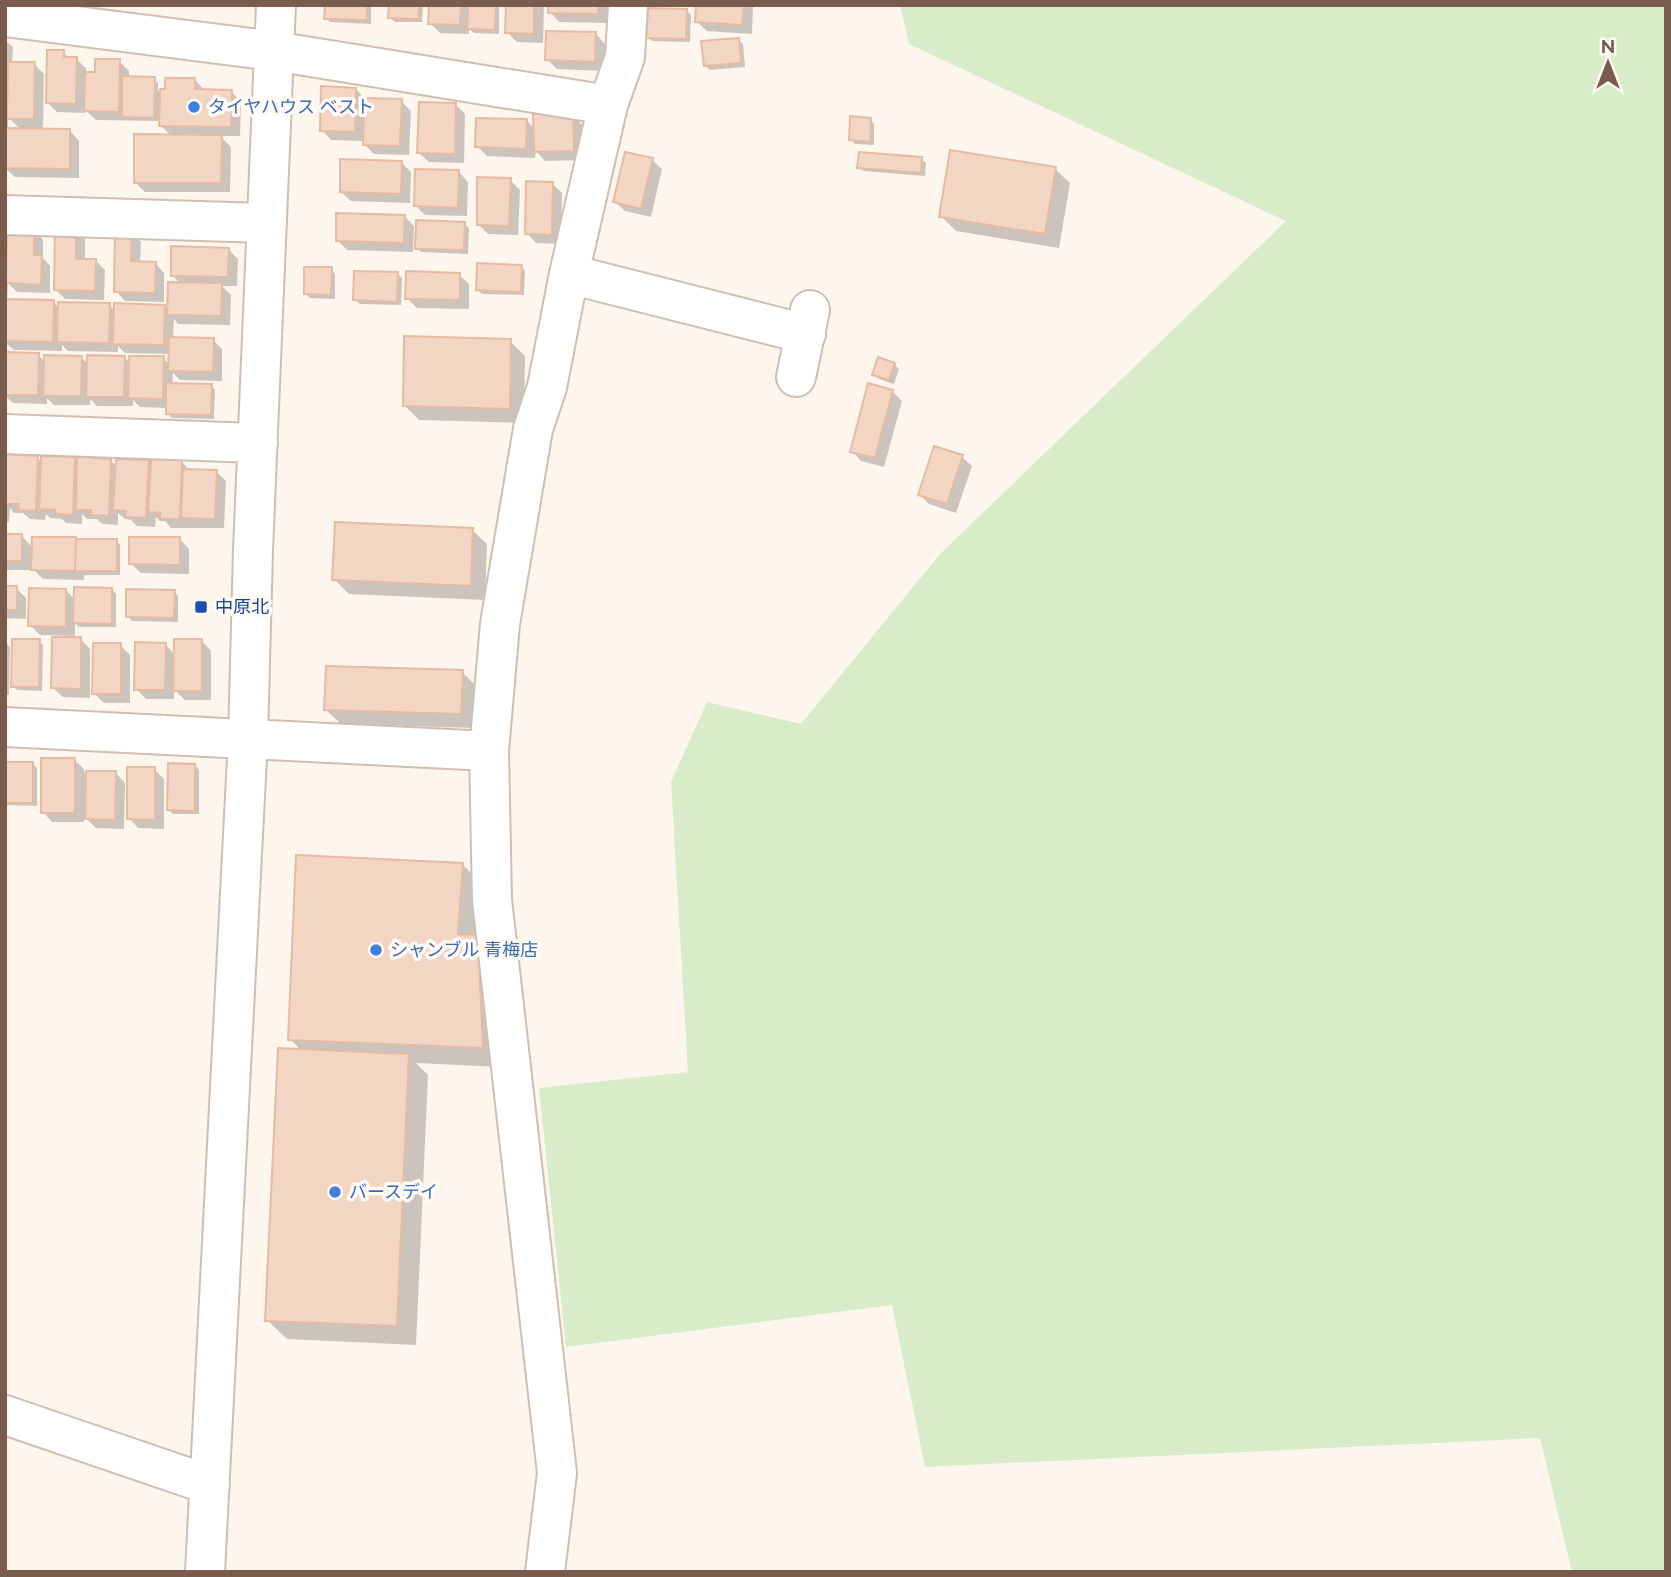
<svg xmlns="http://www.w3.org/2000/svg" width="1671" height="1577" font-family="Raleway,'Noto Sans JP',sans-serif">
<rect width="100%" height="100%" fill="#fdf6ec"/>
<!-- green -->
<path fill="#d8ecc9" d="M 900,5 L 1666,5 L 1666,1572 L 1572,1572 L 1540,1438 L 925,1467 L 892,1305 L 566,1347 L 539,1088 L 688,1072 L 671,782 L 707,702 L 801,724 L 940,554 L 1286,221 L 909,44 Z"/>
<!-- shadow -->
<path fill="#0003" fill-rule="evenodd" d="M 326,5 L 371,5 L 371,24 L 330,22 L 326,18 Z
M 391,5 L 423,5 L 422,22 L 395,22 L 390,18 Z
M 430,5 L 499,5 L 499,34 L 474,33 L 469,29 L 469,34 L 440,33 L 430,23 Z
M 508,5 L 544,5 L 543,43 L 517,42 L 507,32 Z
M 550,5 L 607,5 L 607,23 L 559,22 L 550,12 Z
M 698,5 L 753,5 L 752,34 L 707,31 L 697,22 Z
M 687,11 L 691,15 L 690,42 L 652,41 L 648,37 Z
M 596,34 L 605,44 L 604,71 L 557,69 L 547,59 Z
M 738,39 L 743,44 L 745,67 L 710,70 L 705,66 Z
M 5,40 L 13,47 L 12,64 L 34,64 L 44,74 L 43,131 L 70,131 L 79,141 L 79,178 L 15,177 L 5,168 L 5,102 L 9,106 L 9,87 L 5,86 ZM 8,117 L 21,130 L 8,130 Z
M 63,52 L 70,59 L 76,59 L 86,68 L 86,73 L 97,73 L 119,61 L 129,71 L 129,78 L 154,79 L 158,83 L 158,91 L 166,91 L 195,80 L 204,90 L 231,92 L 241,101 L 240,136 L 220,136 L 231,147 L 230,192 L 145,192 L 135,182 L 172,136 L 161,126 L 161,121 L 96,120 L 85,110 L 85,113 L 57,112 L 48,103 Z
M 356,89 L 366,100 L 401,101 L 411,111 L 409,155 L 374,154 L 364,144 L 364,141 L 331,140 L 322,130 Z
M 456,105 L 465,114 L 464,163 L 429,162 L 419,153 Z
M 573,115 L 582,125 L 583,160 L 545,161 L 536,151 L 535,158 L 487,156 L 477,146 L 527,121 L 535,129 Z
M 870,119 L 874,124 L 874,145 L 855,144 L 851,140 Z
M 921,159 L 926,163 L 925,176 L 864,171 L 859,167 Z
M 652,160 L 662,169 L 651,217 L 625,211 L 615,202 Z
M 402,163 L 411,172 L 410,203 L 351,201 L 341,192 Z
M 1055,169 L 1070,183 L 1059,248 L 956,231 L 941,216 Z
M 459,172 L 468,182 L 467,216 L 425,215 L 416,206 Z
M 510,180 L 520,190 L 518,235 L 488,234 L 478,224 Z
M 552,183 L 562,193 L 561,244 L 536,243 L 527,233 Z
M 404,216 L 414,226 L 413,252 L 347,250 L 337,240 Z
M 464,224 L 469,228 L 468,254 L 421,252 L 417,248 Z
M 9,229 L 34,230 L 43,240 L 43,258 L 50,266 L 50,293 L 17,292 L 8,283 L 7,301 L 53,302 L 59,308 L 109,305 L 116,312 L 164,306 L 168,311 L 181,284 L 173,276 L 228,249 L 238,259 L 237,286 L 222,286 L 231,295 L 230,325 L 178,324 L 174,319 L 173,339 L 213,340 L 222,349 L 222,381 L 180,380 L 173,373 L 172,385 L 211,386 L 215,390 L 214,419 L 172,418 L 167,413 L 167,408 L 140,407 L 133,400 L 133,406 L 97,406 L 90,399 L 90,405 L 54,405 L 47,398 L 47,404 L 13,403 L 5,396 L 5,282 L 7,284 ZM 6,343 L 14,350 L 62,351 L 62,345 L 68,351 L 118,352 L 118,346 L 125,353 L 170,354 L 170,365 L 163,358 L 131,364 L 124,357 L 88,364 L 81,357 L 45,362 L 38,355 L 6,354 Z
M 76,229 L 85,239 L 85,260 L 95,260 L 105,270 L 104,300 L 65,299 L 56,290 Z
M 131,232 L 141,242 L 140,263 L 155,263 L 164,273 L 164,302 L 125,301 L 116,291 Z
M 521,266 L 525,271 L 524,295 L 482,294 L 477,290 Z
M 331,269 L 335,274 L 335,299 L 310,298 L 305,293 Z
M 397,274 L 402,278 L 401,305 L 360,304 L 355,300 Z
M 459,275 L 469,284 L 469,309 L 417,308 L 407,298 Z
M 510,341 L 525,356 L 524,423 L 419,420 L 405,406 Z
M 894,364 L 899,369 L 894,384 L 879,379 L 874,375 Z
M 892,391 L 902,401 L 884,467 L 861,461 L 852,451 Z
M 5,455 L 37,458 L 42,463 L 74,459 L 79,463 L 110,460 L 117,467 L 148,461 L 152,466 L 182,462 L 190,471 L 217,472 L 226,481 L 224,528 L 171,528 L 165,521 L 160,521 L 156,517 L 155,527 L 137,526 L 131,520 L 125,519 L 118,513 L 118,525 L 102,524 L 97,519 L 87,519 L 82,514 L 82,524 L 66,523 L 62,519 L 50,518 L 46,514 L 45,520 L 30,519 L 23,513 L 14,513 L 10,508 L 9,522 L 5,522 Z
M 962,457 L 972,466 L 956,513 L 929,504 L 920,495 Z
M 472,530 L 487,544 L 485,600 L 349,594 L 334,579 Z
M 5,536 L 22,536 L 33,548 L 75,539 L 116,541 L 120,545 L 120,575 L 84,575 L 84,580 L 43,579 L 31,567 L 31,570 L 5,570 Z
M 180,539 L 189,549 L 189,574 L 141,573 L 131,564 Z
M 5,588 L 16,588 L 26,598 L 26,619 L 5,618 Z
M 66,590 L 75,600 L 112,590 L 116,594 L 116,627 L 79,627 L 75,623 L 75,636 L 40,635 L 30,625 Z
M 174,591 L 178,596 L 178,622 L 132,621 L 128,617 Z
M 81,639 L 90,649 L 90,698 L 63,697 L 53,688 Z
M 39,641 L 43,645 L 42,691 L 17,690 L 13,686 Z
M 202,641 L 211,651 L 211,700 L 185,700 L 174,689 L 174,699 L 146,699 L 136,689 L 165,644 L 175,655 Z
M 5,642 L 10,647 L 9,695 L 5,695 Z
M 120,645 L 130,655 L 130,703 L 104,703 L 94,693 Z
M 462,672 L 477,687 L 475,728 L 341,724 L 326,710 Z
M 74,760 L 84,769 L 84,773 L 116,773 L 125,783 L 124,829 L 96,828 L 84,816 L 84,822 L 52,822 L 43,812 Z
M 5,764 L 33,764 L 37,768 L 37,806 L 5,805 Z
M 195,765 L 199,770 L 199,814 L 173,814 L 168,809 Z
M 154,769 L 164,779 L 164,829 L 138,828 L 129,818 Z
M 462,864 L 482,884 L 501,1067 L 416,1063 L 428,1075 L 416,1345 L 287,1339 L 267,1320 L 302,1051 L 290,1039 Z"/>
<!-- building -->
<path fill="#f3d5c3" stroke="#e6bba3" stroke-width="2" d="M 325,5 L 367,5 L 367,20 L 324,19 Z
M 389,5 L 419,5 L 419,19 L 388,18 Z
M 429,5 L 461,5 L 460,25 L 428,24 Z
M 468,5 L 496,5 L 495,30 L 467,29 Z
M 506,5 L 534,5 L 534,34 L 505,33 Z
M 548,5 L 598,5 L 598,14 L 548,13 Z
M 696,5 L 744,5 L 742,25 L 695,22 Z
M 648,8 L 687,9 L 686,39 L 646,38 Z
M 546,31 L 596,32 L 595,62 L 545,60 Z
M 739,38 L 741,63 L 704,66 L 701,41 Z
M 47,50 L 64,50 L 64,57 L 77,57 L 76,104 L 46,103 Z
M 95,59 L 120,59 L 119,112 L 84,111 L 85,72 L 95,72 Z
M 8,62 L 35,62 L 34,119 L 7,119 Z
M 122,76 L 155,77 L 154,118 L 122,117 Z
M 165,78 L 195,78 L 195,89 L 232,90 L 231,127 L 159,126 L 160,89 L 165,89 Z
M 321,86 L 356,88 L 355,132 L 320,131 Z
M 364,98 L 402,99 L 400,146 L 363,145 Z
M 419,102 L 456,103 L 455,154 L 417,153 Z
M 573,113 L 574,151 L 534,152 L 533,114 Z
M 850,116 L 871,118 L 870,142 L 849,140 Z
M 476,118 L 527,119 L 526,149 L 475,147 Z
M 5,128 L 70,129 L 70,169 L 5,168 Z
M 134,134 L 222,135 L 221,183 L 134,183 Z
M 950,150 L 1056,167 L 1045,234 L 939,217 Z
M 625,152 L 653,158 L 641,209 L 613,202 Z
M 859,152 L 922,157 L 921,173 L 857,168 Z
M 340,159 L 402,161 L 401,194 L 340,192 Z
M 415,169 L 459,170 L 458,208 L 414,206 Z
M 477,177 L 511,178 L 509,226 L 477,225 Z
M 526,181 L 553,182 L 552,235 L 525,234 Z
M 336,213 L 405,215 L 404,243 L 336,241 Z
M 416,220 L 465,222 L 464,250 L 415,249 Z
M 7,228 L 34,228 L 34,255 L 42,255 L 41,285 L 6,283 Z
M 55,228 L 76,228 L 76,259 L 96,259 L 95,291 L 54,290 Z
M 115,230 L 132,230 L 131,261 L 156,262 L 155,293 L 114,292 Z
M 171,246 L 229,248 L 228,277 L 171,276 Z
M 477,263 L 522,265 L 521,292 L 476,290 Z
M 304,267 L 332,267 L 331,295 L 304,294 Z
M 354,271 L 398,272 L 397,302 L 353,300 Z
M 406,271 L 460,273 L 460,300 L 405,299 Z
M 168,282 L 222,283 L 221,316 L 167,315 Z
M 5,299 L 54,300 L 53,342 L 5,341 Z
M 58,302 L 110,303 L 109,343 L 57,342 Z
M 114,303 L 165,305 L 164,345 L 113,344 Z
M 404,336 L 511,339 L 510,409 L 403,406 Z
M 169,337 L 214,338 L 213,372 L 168,371 Z
M 5,352 L 39,353 L 38,395 L 5,395 Z
M 44,355 L 82,356 L 81,396 L 43,396 Z
M 87,355 L 125,356 L 124,397 L 86,397 Z
M 129,356 L 164,356 L 163,399 L 128,398 Z
M 878,357 L 895,363 L 889,380 L 872,375 Z
M 166,383 L 212,384 L 211,415 L 166,414 Z
M 868,383 L 893,390 L 875,458 L 850,452 Z
M 934,446 L 963,455 L 947,504 L 918,495 Z
M 5,454 L 38,456 L 36,511 L 18,510 L 19,504 L 5,504 Z
M 41,456 L 75,457 L 73,515 L 55,514 L 55,510 L 39,509 Z
M 77,457 L 111,459 L 109,516 L 91,515 L 91,510 L 76,510 Z
M 116,459 L 149,460 L 146,518 L 126,517 L 126,511 L 113,510 Z
M 151,459 L 182,460 L 180,519 L 160,519 L 160,513 L 148,512 Z
M 183,469 L 217,470 L 215,519 L 181,518 Z
M 335,522 L 473,528 L 471,586 L 332,580 Z
M 5,534 L 22,534 L 22,561 L 5,561 Z
M 32,537 L 76,537 L 75,571 L 31,570 Z
M 129,537 L 180,537 L 180,565 L 129,564 Z
M 76,539 L 117,539 L 117,571 L 75,571 Z
M 5,586 L 17,586 L 17,610 L 5,610 Z
M 74,587 L 112,588 L 112,624 L 73,623 Z
M 29,588 L 66,589 L 66,627 L 28,626 Z
M 126,589 L 175,590 L 174,618 L 126,617 Z
M 52,637 L 81,637 L 81,689 L 51,688 Z
M 12,639 L 40,639 L 39,687 L 11,687 Z
M 174,639 L 202,639 L 202,691 L 173,691 Z
M 135,642 L 166,643 L 165,690 L 134,690 Z
M 93,643 L 121,643 L 121,694 L 92,694 Z
M 326,666 L 463,670 L 461,714 L 324,710 Z
M 41,758 L 75,758 L 75,813 L 41,813 Z
M 5,762 L 33,762 L 33,803 L 5,803 Z
M 168,763 L 195,764 L 195,811 L 167,810 Z
M 127,767 L 155,767 L 155,820 L 127,819 Z
M 86,771 L 116,771 L 115,820 L 85,819 Z
M 296,855 L 463,863 L 458,934 L 478,935 L 483,1048 L 288,1040 Z
M 278,1048 L 409,1054 L 397,1326 L 265,1321 Z"/>
<g fill="none" stroke-linecap="round" stroke-linejoin="round">
<!-- minor casing -->
<g stroke="#d1beb0" stroke-width="42">
<path id="minor" d="M 5,17 L 274,51 L 608,105 L 569,274 L 547,387 L 533,429 L 500,624 L 489,751 L 492,900 L 557,1473 L 545,1572
M 608,105 L 625,57 L 628,5
M 5,215 L 267,223
M 569,274 L 806,334
M 796,377 L 810,310
M 5,434 L 258,443
M 5,727 L 489,751
M 5,1415 L 210,1485
M 205,1572 L 248,738 L 253,550 L 276,5"/>
</g>
<!-- minor -->
<use href="#minor" stroke="#fff" stroke-width="38"/>
</g>
<!-- markers -->
<g fill="#3f7fe0" stroke="#fffaf3" stroke-width="2.5">
<circle cx="194" cy="107" r="7"/>
<circle cx="376" cy="950" r="7"/>
<circle cx="335" cy="1192" r="7"/>
</g>
<rect fill="#1a4fb4" stroke="#fffaf3" stroke-width="2.5" x="194" y="600" width="14" height="14" rx="3.5"/>
<g text-anchor="middle" stroke-width="7" stroke-linejoin="round" paint-order="stroke">
<!-- shop labels -->
<g font-size="18" fill="#366cbe" stroke="#fffaf3" text-anchor="start">
<text x="208" y="113">タイヤハウス ベスト</text>
<text x="390" y="956">シャンブル 青梅店</text>
<text x="349" y="1198">バースデイ</text>
</g>
<!-- transit labels -->
<g font-size="18" fill="#164399" stroke="#fffaf3" text-anchor="start">
<text x="215" y="613">中原北</text>
</g>
</g>
<!-- border -->
<rect width="1671" height="1577" fill="none" stroke="#7a5c4d" stroke-width="14"/>
<!-- north arrow -->
<g transform="translate(1608 63)" stroke="#fffaf3" stroke-width="5" paint-order="stroke">
<path d="M0-5L12 26L0 18L-12 26Z" fill="#7a5c4d"/>
<text y="-10" font-size="19" font-weight="bold" text-anchor="middle" fill="#7a5c4d">N</text>
</g>
</svg>
